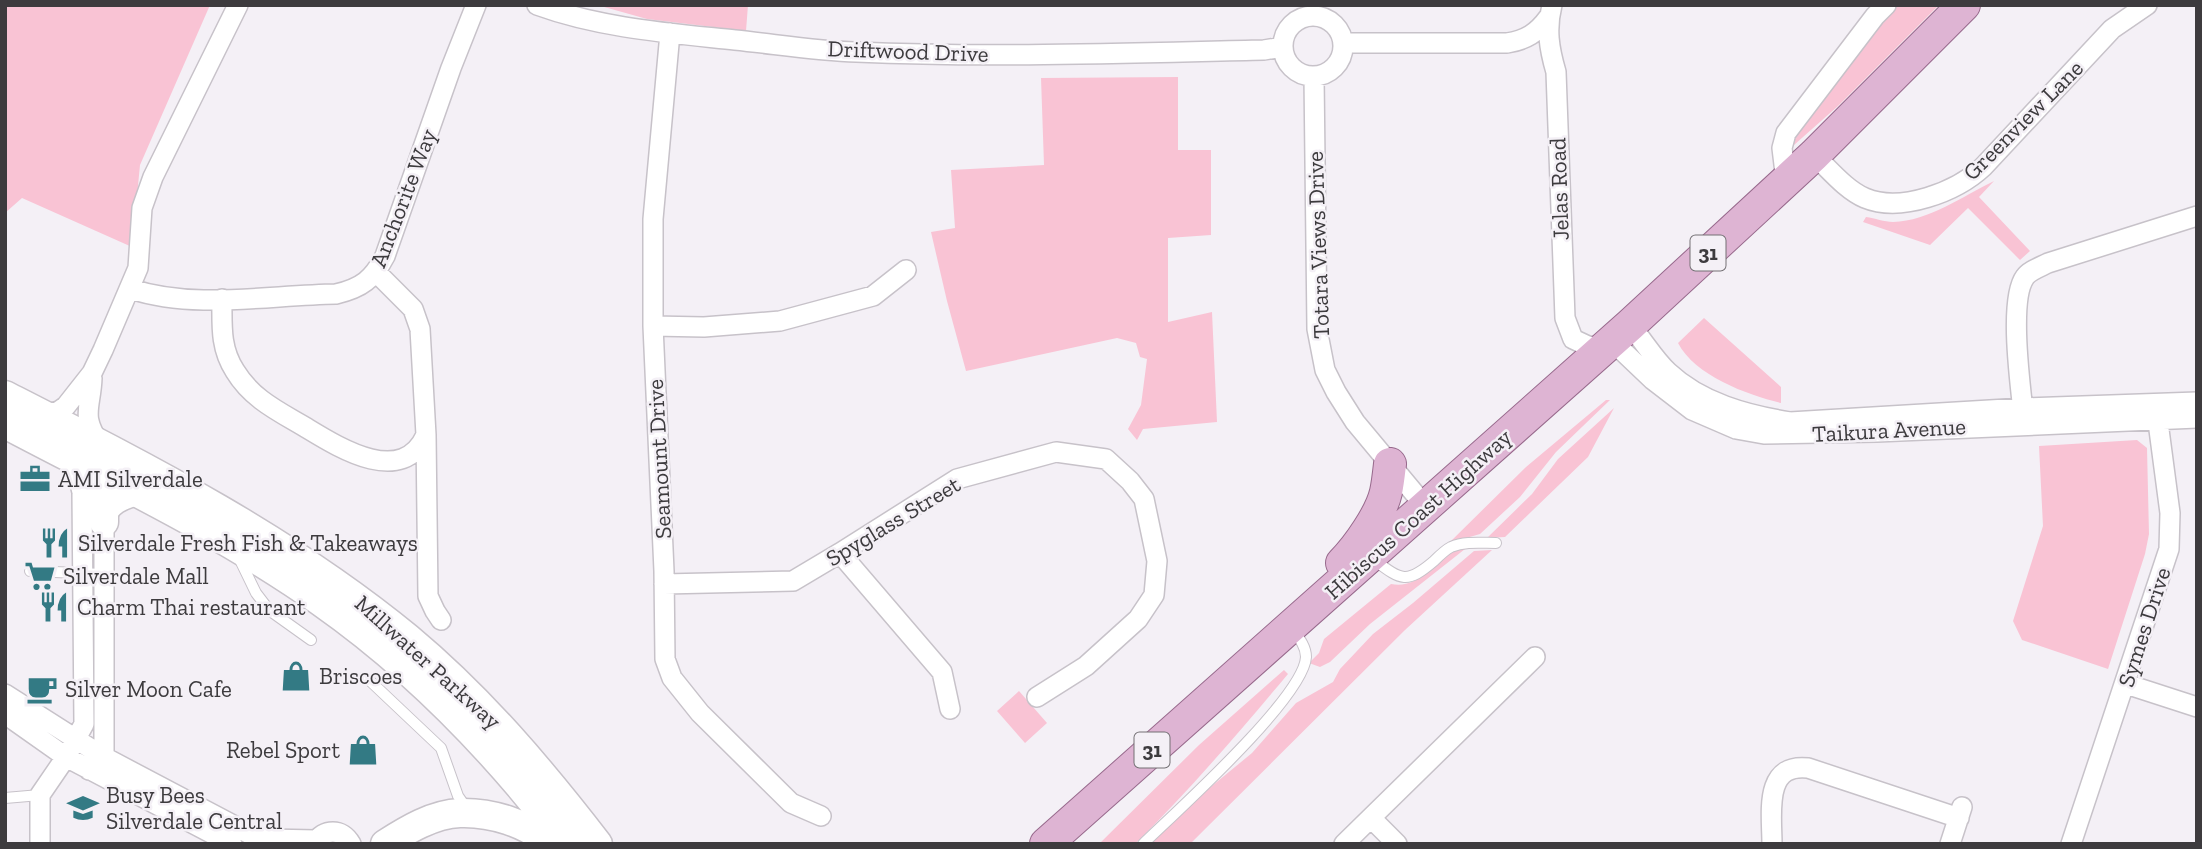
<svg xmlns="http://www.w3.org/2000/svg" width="2202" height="849" font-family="'Zilla Slab',serif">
<rect width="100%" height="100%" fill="#f4f0f6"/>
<!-- green -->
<path fill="#f9c3d4" d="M 5,5 L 210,5 L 140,165 L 132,247 L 22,198 L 5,213 Z
M 597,5 L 748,5 L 746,31 L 647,19 Z
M 1895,5 L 1939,5 L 1838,106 L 1794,145 L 1793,135 Z
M 1178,77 L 1178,150 L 1211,150 L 1211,235 L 1168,238 L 1168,322 L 1212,312 L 1217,422 L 1143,429 L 1137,440 L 1128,429 L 1141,405 L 1147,359 L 1140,357 L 1136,343 L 1117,338 L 966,371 L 947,301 L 931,232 L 955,228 L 951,170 L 1044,165 L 1041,78 Z
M 1994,181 L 1979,197 L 2030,251 L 2020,260 L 1968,208 L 1930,245 L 1863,222 L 1866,217 C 1875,218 1884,222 1893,222 C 1929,221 1963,196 1994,181 Z
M 1704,318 L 1781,387 L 1781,403 C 1748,395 1695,376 1678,343 Z
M 1606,400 L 1610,400 L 1556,452 L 1520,497 L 1480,534 L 1449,543 L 1526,467 Z
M 1614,408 L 1588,457 L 1505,537 L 1487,538 L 1532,494 L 1558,459 Z
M 2137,440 L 2147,448 L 2149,534 L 2145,554 L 2108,669 L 2022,640 L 2013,621 L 2043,526 L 2039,446 Z
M 1452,549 L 1465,549 L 1370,624 L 1330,662 L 1320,667 L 1309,663 L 1319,653 L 1324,639 L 1391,584 C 1417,589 1434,566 1452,549 Z
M 1492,550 L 1405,630 L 1190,844 L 1151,844 L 1190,804 L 1252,753 L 1296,703 L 1333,682 L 1340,669 L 1373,634 L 1413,603 L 1474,551 Z
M 1284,670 L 1288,674 C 1239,732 1190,790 1135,844 L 1099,844 L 1199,745 Z
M 1019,691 L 1047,723 L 1025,743 L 997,711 Z"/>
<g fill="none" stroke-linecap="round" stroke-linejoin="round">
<!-- service casing -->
<g stroke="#c7c2c9" stroke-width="12">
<path id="service" d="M 239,558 L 256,593 L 269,610 L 311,640
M 1373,559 C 1401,580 1406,585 1434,561 C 1439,556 1445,550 1451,547 C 1465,541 1481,543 1496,543
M 30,571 L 103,574
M 368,679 L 441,748 L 458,796 L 467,809
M 5,798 L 40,795
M 1143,844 C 1176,812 1304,697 1306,657 C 1306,646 1299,638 1292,629"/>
</g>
<!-- minor casing -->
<g stroke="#c7c2c9" stroke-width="22">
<path id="minor" d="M 537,5 C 600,28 669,33 735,40 C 775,44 816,51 856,52 C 992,58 1128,53 1264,50 L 1283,47
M 1552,5 C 1546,29 1549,48 1556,72 L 1565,318 L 1573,339 L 1588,346 L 1605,348
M1283 46a30 30 0 1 1 60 0a30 30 0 1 1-60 0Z
M 670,33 L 653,219 L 653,326 L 664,571 L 665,659 L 672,678 L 700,713 L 791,803 L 821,816
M 1343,43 L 1507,43 C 1526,40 1537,33 1548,18
M 1314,76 L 1317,329 L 1325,370 L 1336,392 L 1355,422 L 1425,506
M 1814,155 C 1829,169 1846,190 1865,198 C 1901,213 1956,192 1983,167 L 2112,29 L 2147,5
M 1786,181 L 1782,148 L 1786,133 L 1875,16 L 1886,5
M 377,273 L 413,309 L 420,329 L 426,435 L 428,596 L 435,611 L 441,620
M 131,289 C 195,310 269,295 336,294 C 362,288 373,279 385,256 L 451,68 L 476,5
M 222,299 C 222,325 220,348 235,371 C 252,399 278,411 305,427 C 338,447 402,488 426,435
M 1630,325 C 1643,340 1654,359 1668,372 C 1701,403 1747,415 1790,422 L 2023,408 L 2197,402
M 653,326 L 704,327 L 780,321 L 873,296 L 906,270
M 1612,341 L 1653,380 L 1692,410 L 1736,429 L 1764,434 L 1877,432 L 2197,418
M 92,378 C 91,408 80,415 100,444
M 44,415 L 59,411 L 66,406 L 92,373 L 103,350 L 138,268 L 142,208 L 153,177 L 238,5
M 2024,420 C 2021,390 2008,300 2025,277 C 2029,271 2040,267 2048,263 L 2197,216
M 840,553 L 942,672 L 950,709
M 664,584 L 793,581 L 840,553 L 957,479 L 1056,452 L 1106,459 L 1130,481 L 1144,499 L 1157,561 L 1154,595 L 1138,619 L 1086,666 L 1037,697
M 2126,684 L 2197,707
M 5,694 L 104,757 L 248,833 L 268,839 L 316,840
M 5,714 L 66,757 L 232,844
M 89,770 L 98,767 L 104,757 L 104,522 C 109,505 123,499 140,495
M 1371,818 L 1397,844
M 40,844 L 40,795 L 66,757 L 84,724 L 82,492 L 78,476 L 65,457
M 314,844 C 324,828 342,828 351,844
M 1344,844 L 1535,657
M 1772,844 C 1772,814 1763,763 1808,768 L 1959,818
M 1950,844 L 1962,807
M 2071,844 L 2169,549 L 2170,513 L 2156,407"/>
</g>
<!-- secondary casing -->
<g stroke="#c7c2c9" stroke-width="31">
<path id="secondary" d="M 5,395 C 146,467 285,537 408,638 C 480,698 541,770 598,844
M 5,424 C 111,480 222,532 321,602 C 415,668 496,752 566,844
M 93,464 L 104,491 L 104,522
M 385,844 C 407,830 433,814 460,813 C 491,812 527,823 550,844"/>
</g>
<!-- primary casing -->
<g stroke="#97698c" stroke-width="34">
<path id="primary" d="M 1342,563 C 1358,547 1381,514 1386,492 C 1388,483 1389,473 1390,464
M 1046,844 L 1630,325 L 1814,155 L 1964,5"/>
</g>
<!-- service -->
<use href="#service" stroke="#fff" stroke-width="10"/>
<!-- minor -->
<use href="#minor" stroke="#fff" stroke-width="19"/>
<!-- secondary -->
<use href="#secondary" stroke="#fff" stroke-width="28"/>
<!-- primary -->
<use href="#primary" stroke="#deb4d3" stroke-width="32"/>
</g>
<!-- icons -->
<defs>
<g id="office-bare" transform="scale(2.415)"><path d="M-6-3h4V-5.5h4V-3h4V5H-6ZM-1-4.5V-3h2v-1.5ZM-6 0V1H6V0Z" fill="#337a84" stroke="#f4f0f6" stroke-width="2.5" paint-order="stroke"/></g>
<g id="restaurant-bare" transform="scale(2.415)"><path d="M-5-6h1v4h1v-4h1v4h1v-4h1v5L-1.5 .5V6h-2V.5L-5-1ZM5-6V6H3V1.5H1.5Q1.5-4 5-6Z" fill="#337a84" stroke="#f4f0f6" stroke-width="2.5" paint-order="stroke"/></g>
<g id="supermarket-bare" transform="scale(2.415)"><path d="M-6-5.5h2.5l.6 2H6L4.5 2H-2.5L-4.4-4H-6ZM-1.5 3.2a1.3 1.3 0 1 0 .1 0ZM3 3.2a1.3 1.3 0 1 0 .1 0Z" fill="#337a84" stroke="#f4f0f6" stroke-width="2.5" paint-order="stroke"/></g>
<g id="shop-bare" transform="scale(2.415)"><path d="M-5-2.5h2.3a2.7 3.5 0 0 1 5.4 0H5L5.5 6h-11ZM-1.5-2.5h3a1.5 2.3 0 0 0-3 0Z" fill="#337a84" stroke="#f4f0f6" stroke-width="2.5" paint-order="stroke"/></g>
<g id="cafe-bare" transform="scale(2.415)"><path d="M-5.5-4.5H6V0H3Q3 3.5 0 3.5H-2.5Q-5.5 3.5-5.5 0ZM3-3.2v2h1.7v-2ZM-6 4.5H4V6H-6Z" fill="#337a84" stroke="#f4f0f6" stroke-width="2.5" paint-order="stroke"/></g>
<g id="school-bare" transform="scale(2.415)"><path d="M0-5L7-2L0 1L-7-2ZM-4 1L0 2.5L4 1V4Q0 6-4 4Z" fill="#337a84" stroke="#f4f0f6" stroke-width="2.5" paint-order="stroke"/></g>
</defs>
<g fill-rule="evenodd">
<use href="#office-bare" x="35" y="479"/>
<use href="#restaurant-bare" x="55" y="543"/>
<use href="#supermarket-bare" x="40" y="576"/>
<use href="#restaurant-bare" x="54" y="607"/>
<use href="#shop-bare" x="296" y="676"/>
<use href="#cafe-bare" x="42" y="689"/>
<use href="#shop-bare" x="363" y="750"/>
<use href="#school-bare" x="83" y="808"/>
</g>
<g text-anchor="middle" stroke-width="5" stroke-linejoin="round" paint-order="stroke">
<!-- shield labels -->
<g fill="#f4f0f6" stroke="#747175" stroke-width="2">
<rect x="1690.5" y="235.5" width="35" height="35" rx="5"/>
<rect x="1134.5" y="732.5" width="35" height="35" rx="5"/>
</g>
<g font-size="21" font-weight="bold" fill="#3d3b3e">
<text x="1708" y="260">31</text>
<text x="1152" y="757">31</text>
</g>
<!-- street labels -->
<g font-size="23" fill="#3d3b3e" stroke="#f4f0f6">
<text transform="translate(908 51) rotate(2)" y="8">Driftwood Drive</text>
<text transform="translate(2023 120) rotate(-45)" y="8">Greenview Lane</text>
<text transform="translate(1559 189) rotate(-92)" y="8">Jelas Road</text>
<text transform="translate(403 198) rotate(-69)" y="8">Anchorite Way</text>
<text transform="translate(1318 245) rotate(-92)" y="8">Totara Views Drive</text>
<text transform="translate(1889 430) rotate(-3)" y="8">Taikura Avenue</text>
<text transform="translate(659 459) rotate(-93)" y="8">Seamount Drive</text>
<text transform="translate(1418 514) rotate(-42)" y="8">Hibiscus Coast Highway</text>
<text transform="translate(893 521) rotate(-31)" y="8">Spyglass Street</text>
<text transform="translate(2144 627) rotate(-72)" y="8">Symes Drive</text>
<text transform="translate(428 662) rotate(42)" y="8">Millwater Parkway</text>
</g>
<!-- poi labels -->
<g font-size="23" fill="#3d3b3e" stroke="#f4f0f6" text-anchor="start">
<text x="58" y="487">AMI Silverdale</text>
<text x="78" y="551">Silverdale Fresh Fish &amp; Takeaways</text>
<text x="63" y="584">Silverdale Mall</text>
<text x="77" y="615">Charm Thai restaurant</text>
<text x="319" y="684">Briscoes</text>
<text x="65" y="697">Silver Moon Cafe</text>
<text x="340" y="758" text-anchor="end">Rebel Sport</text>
<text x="106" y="803">Busy Bees<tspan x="106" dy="26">Silverdale Central</tspan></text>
</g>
</g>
<!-- border -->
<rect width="2202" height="849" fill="none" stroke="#3d3b3e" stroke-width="14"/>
</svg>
